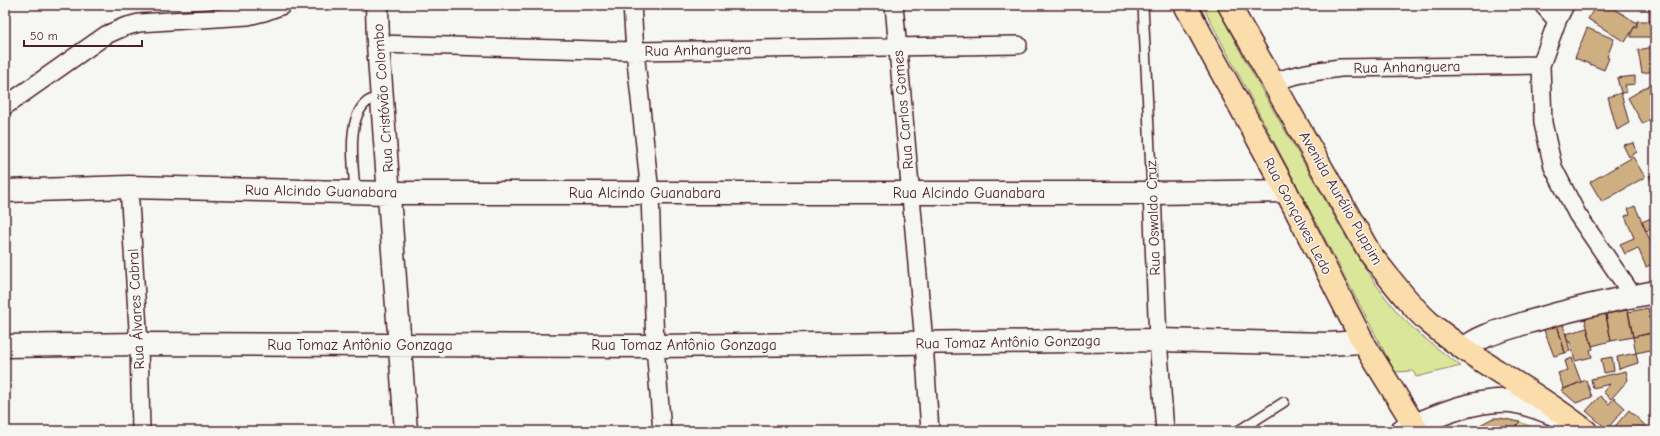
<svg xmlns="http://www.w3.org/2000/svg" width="1660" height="436" font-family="'Comic Neue',sans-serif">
<rect width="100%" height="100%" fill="#f6f6f2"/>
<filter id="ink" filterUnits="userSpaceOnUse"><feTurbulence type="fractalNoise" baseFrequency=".025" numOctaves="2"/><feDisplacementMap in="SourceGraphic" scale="8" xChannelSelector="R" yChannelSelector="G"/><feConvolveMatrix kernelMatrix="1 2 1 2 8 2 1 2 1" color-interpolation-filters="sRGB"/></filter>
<g filter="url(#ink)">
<!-- green -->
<path fill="#dae79a" stroke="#928362" d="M 1202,5 L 1216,5 C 1245,62 1277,117 1309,172 C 1337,220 1362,271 1398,313 C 1416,333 1439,350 1461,366 L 1416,377 L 1413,371 L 1395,372 Z
M 1520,422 L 1540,431 L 1511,431 Z"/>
<!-- building -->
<path fill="#ceaf82" stroke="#4a1f2b" d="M 1596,5 L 1608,5 L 1637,23 L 1625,42 L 1588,19 Z
M 1649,7 L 1655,7 L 1655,21 L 1649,21 Z
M 1637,21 L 1655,21 L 1655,37 L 1631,37 L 1631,33 L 1635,26 L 1637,27 Z
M 1587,28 L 1614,39 L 1607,57 L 1609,58 L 1604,70 L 1575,58 Z
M 1652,41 L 1655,41 L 1655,71 L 1642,73 L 1638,50 L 1653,47 Z
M 1635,76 L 1635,84 L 1625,85 L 1627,92 L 1621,93 L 1617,78 Z
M 1653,83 L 1655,86 L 1655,116 L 1643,124 L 1628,98 Z
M 1621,93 L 1629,123 L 1617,130 L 1608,97 Z
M 1634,143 L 1637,152 L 1629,157 L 1623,145 Z
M 1633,157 L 1645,177 L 1602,202 L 1590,182 Z
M 1655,174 L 1655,187 L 1649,176 Z
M 1635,206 L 1655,252 L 1655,277 L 1650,265 L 1646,267 L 1638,248 L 1625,254 L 1620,244 L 1634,238 L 1625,216 L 1630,214 L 1628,209 Z
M 1651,218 L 1655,228 L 1646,231 L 1642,222 Z
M 1648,308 L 1653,333 L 1633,337 L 1628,312 Z
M 1628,310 L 1633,337 L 1611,341 L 1606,314 Z
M 1605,311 L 1611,341 L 1592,346 L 1584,316 Z
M 1562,320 L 1570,351 L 1565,353 L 1556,321 Z
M 1556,321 L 1565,353 L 1554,356 L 1542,325 Z
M 1587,328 L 1593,349 L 1590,350 L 1592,357 L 1575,361 L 1570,342 L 1568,342 L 1566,334 Z
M 1655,332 L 1655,349 L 1636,353 L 1633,337 Z
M 1636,353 L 1638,363 L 1619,369 L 1617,357 Z
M 1612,357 L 1614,371 L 1604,373 L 1601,359 Z
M 1572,358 L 1581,382 L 1564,389 L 1558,373 L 1568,370 L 1565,361 Z
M 1626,371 L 1628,380 L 1611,399 L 1603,392 L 1610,384 L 1593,388 L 1591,379 Z
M 1586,380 L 1592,397 L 1576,403 L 1561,390 Z
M 1600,396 L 1609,404 L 1614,398 L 1625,408 L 1607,429 L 1586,411 Z
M 1655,408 L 1655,423 L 1648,417 Z
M 1629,410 L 1650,430 L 1649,431 L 1611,431 Z
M 1493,418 L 1500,418 L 1520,422 L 1511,431 L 1474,431 L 1480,425 Z"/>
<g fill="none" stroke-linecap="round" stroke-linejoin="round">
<!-- lane casing -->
<g stroke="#4a1f2b" stroke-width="12">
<path id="lane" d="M 1143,5 L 1152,193
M 355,193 C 354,168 345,119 367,102 C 371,99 377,97 382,95
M 1238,431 L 1284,402"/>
</g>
<!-- street casing -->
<g stroke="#4a1f2b" stroke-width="20">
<path id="street" d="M 632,5 L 635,51 L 650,193 L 655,346 L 662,431
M 894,5 L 924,343 L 930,431
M 1543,5 L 1557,21
M 1565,5 L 1557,21 L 1541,65 L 1543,123 L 1553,167 L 1577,214 L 1633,296
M 378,44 L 635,51 L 1018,45
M 1274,82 C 1295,74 1317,71 1340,68 L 1541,65
M 5,106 L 106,35 L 124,27 L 139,23 L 248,16 L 264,12 L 283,5
M 129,187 L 139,344 L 141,431
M 1152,193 L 1158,340 L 1165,431"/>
</g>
<!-- secondary casing -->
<g stroke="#4a1f2b" stroke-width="25">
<path id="secondary" d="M 377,5 L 378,44 L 406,431
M 5,191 L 129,187 L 389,193 L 1152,193 L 1286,191
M 5,346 L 139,344 L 655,346 L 1158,340 L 1326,344 L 1363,342
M 1464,349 C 1480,335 1504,330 1525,323 C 1568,310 1611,300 1655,292
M 1401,431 C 1434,417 1474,398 1511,401 C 1528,403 1545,411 1561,417"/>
</g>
<!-- primary casing -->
<g stroke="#4a1f2b" stroke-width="25">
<path id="primary" d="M 1185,5 L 1286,191 L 1363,342 L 1418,431
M 1229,5 L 1371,255 C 1390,278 1408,304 1431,324 C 1479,364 1537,392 1586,431"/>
</g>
<!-- lane -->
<use href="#lane" stroke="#f6f6f2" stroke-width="9"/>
<!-- street -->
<use href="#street" stroke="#f6f6f2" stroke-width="17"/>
<!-- secondary -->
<use href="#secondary" stroke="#f6f6f2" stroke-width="22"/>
<!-- primary -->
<use href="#primary" stroke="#faddab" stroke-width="22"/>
</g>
</g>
<g text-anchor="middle" stroke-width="3" stroke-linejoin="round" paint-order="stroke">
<!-- street labels -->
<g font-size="15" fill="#4a1f2b" stroke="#f6f6f2">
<text transform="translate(698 50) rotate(-1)" y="5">Rua Anhanguera</text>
<text transform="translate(1407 67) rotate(-1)" y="5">Rua Anhanguera</text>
<text transform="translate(383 98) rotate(-94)" y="5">Rua Cristóvão Colombo</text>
<text transform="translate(903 110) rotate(-95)" y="5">Rua Carlos Gomes</text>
<text transform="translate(321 191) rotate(1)" y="5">Rua Alcindo Guanabara</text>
<text x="645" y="198">Rua Alcindo Guanabara</text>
<text x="969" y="198">Rua Alcindo Guanabara</text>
<text transform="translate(1341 198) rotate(60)" y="5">Avenida Aurélio Puppim</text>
<text transform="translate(1298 216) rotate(62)" y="5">Rua Gonçalves Ledo</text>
<text transform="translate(1153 218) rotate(-92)" y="5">Rua Oswaldo Cruz</text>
<text transform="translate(136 309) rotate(-93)" y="5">Rua Álvares Cabral</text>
<text transform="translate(1008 342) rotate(-1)" y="5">Rua Tomaz Antônio Gonzaga</text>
<text x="360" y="350">Rua Tomaz Antônio Gonzaga</text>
<text x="684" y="350">Rua Tomaz Antônio Gonzaga</text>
</g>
</g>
<!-- margin -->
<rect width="1660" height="436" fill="none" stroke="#f6f6f2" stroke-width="20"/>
<rect x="10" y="10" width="1640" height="416" fill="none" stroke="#4a1f2b" stroke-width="1.5" filter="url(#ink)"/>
<!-- scale -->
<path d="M24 40v6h118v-6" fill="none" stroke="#4a1f2b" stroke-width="2"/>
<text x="30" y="40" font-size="12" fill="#4a1f2b" stroke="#f6f6f2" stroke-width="3" paint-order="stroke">50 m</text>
</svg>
